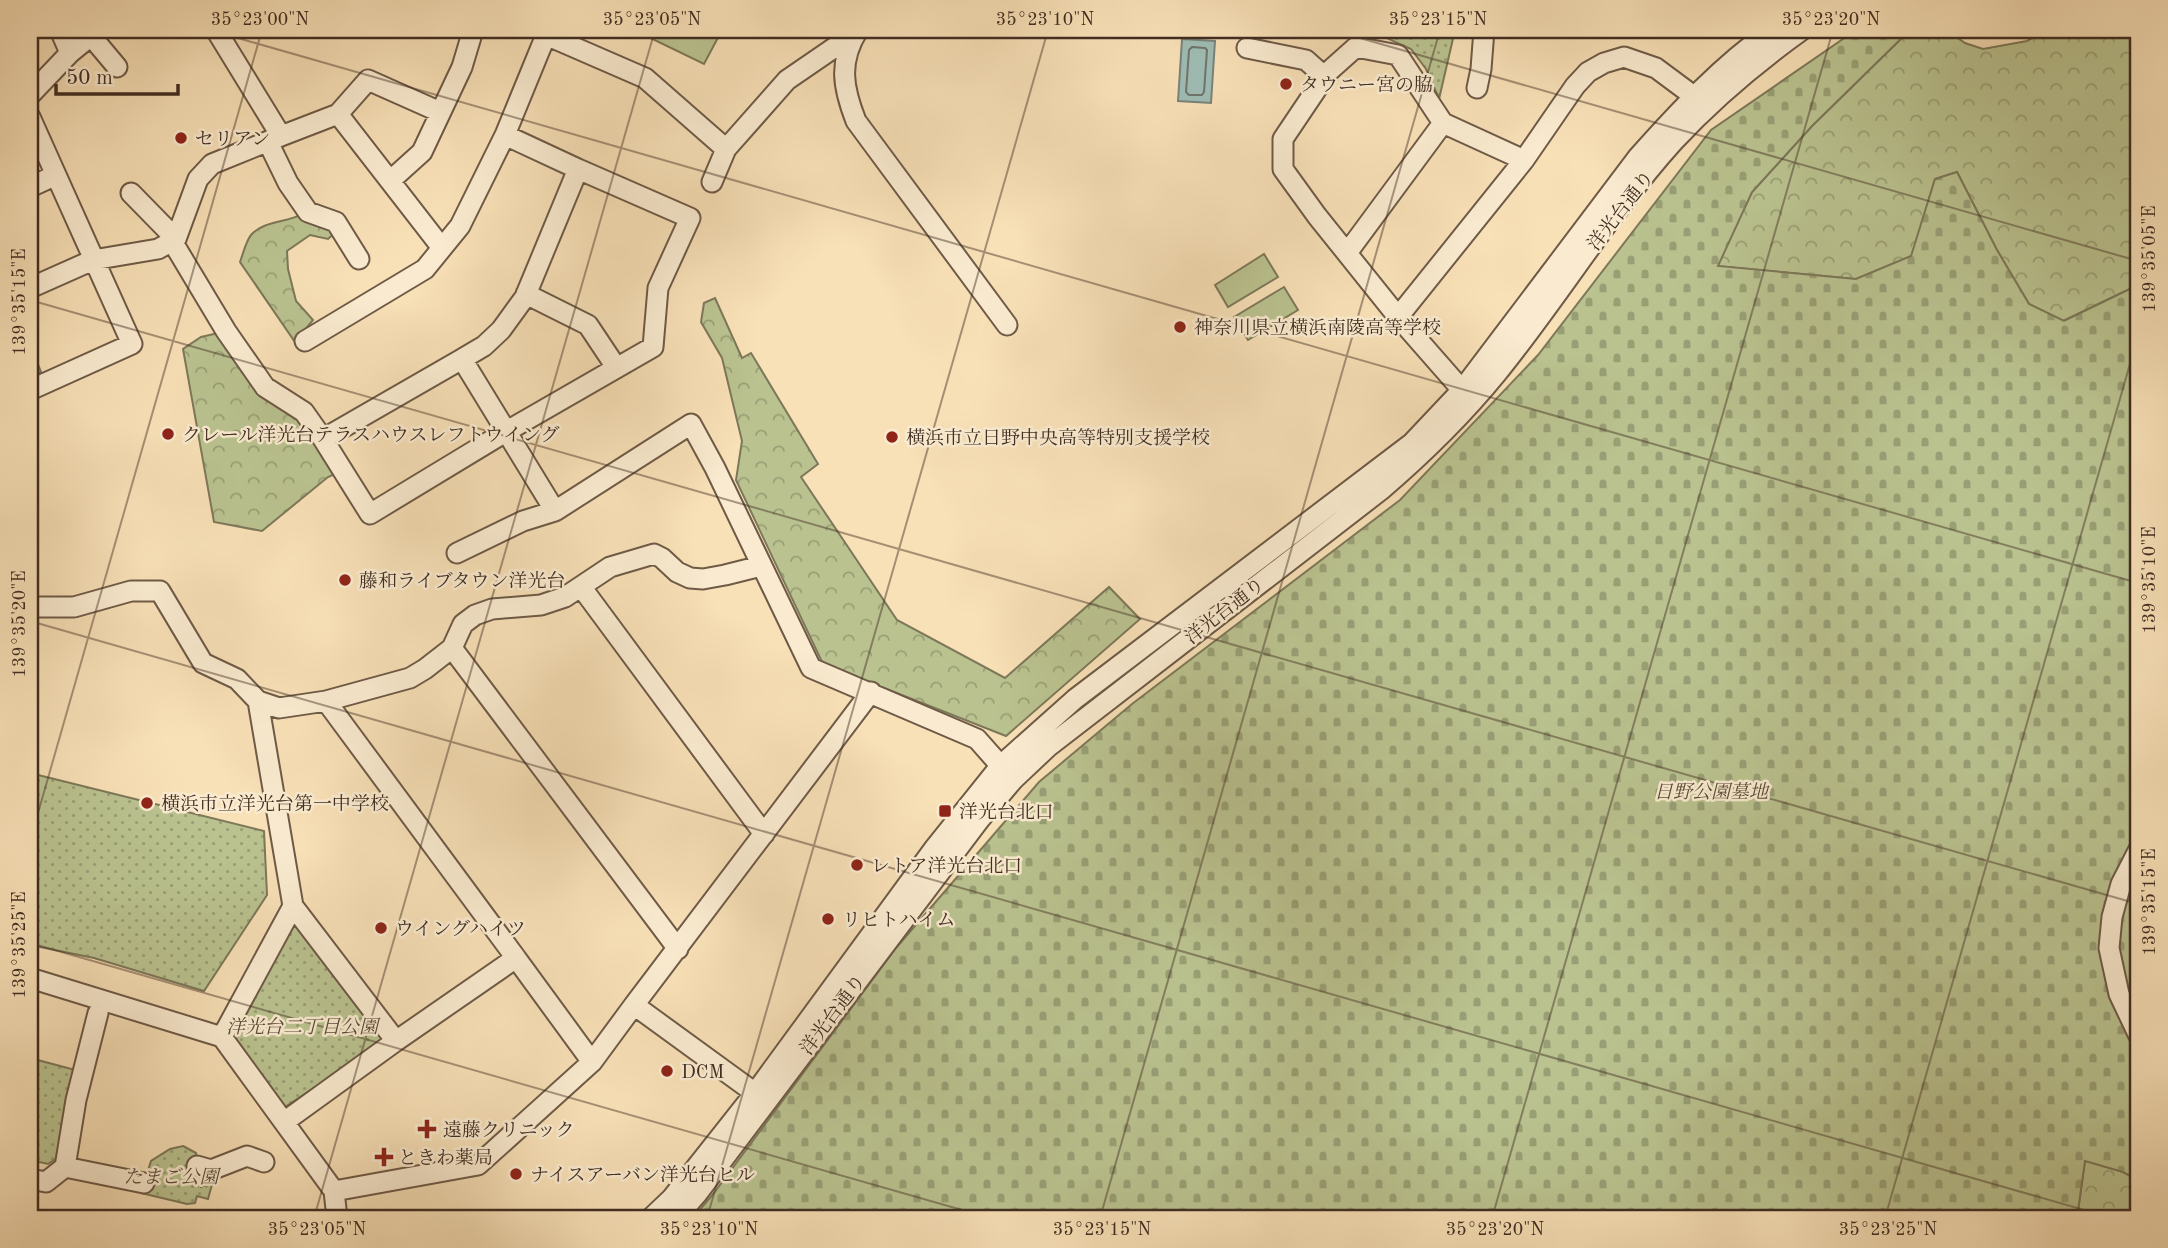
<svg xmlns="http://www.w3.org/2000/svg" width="2168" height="1248" font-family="'Old Standard TT','Noto Serif JP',serif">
<defs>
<pattern id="forest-crowns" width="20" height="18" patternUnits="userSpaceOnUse" patternTransform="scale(1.75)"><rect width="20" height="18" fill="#bac390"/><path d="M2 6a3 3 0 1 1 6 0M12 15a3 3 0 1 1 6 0" fill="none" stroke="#999f75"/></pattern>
<pattern id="cemetery-stones" width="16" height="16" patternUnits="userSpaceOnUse" patternTransform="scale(1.75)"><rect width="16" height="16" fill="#bac390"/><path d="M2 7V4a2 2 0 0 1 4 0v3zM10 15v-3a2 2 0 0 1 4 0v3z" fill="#999f75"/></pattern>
<pattern id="park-dots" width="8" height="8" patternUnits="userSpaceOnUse" patternTransform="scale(1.75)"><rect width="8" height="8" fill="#bac390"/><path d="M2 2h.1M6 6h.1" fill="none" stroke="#999f75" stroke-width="1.8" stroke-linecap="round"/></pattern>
</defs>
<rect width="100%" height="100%" fill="#f8e0b7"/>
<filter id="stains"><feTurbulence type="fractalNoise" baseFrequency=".00286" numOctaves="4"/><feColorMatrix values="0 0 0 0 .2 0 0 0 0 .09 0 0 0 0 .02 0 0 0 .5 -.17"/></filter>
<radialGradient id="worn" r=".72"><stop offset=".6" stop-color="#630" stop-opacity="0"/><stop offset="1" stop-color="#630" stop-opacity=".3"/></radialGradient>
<!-- grass -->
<path fill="#bac390" stroke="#7d7859" stroke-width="2" d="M 634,30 L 722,30 L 704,64 Z
M 1264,254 L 1278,277 L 1228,307 L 1215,285 Z
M 1284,287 L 1298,310 L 1248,340 L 1234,317 Z"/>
<!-- forest -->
<path fill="url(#forest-crowns)" stroke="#7d7859" stroke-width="2" d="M 1910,30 L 1946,30 L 1965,43 L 1983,49 L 2027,41 L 2047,30 L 2138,30 L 2138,285 L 2063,321 L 2029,304 L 1997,250 L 1957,172 L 1935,179 L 1912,256 L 1856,279 L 1717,266 L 1752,192 L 1812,126 Z
M 304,213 L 337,231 L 328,239 L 310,235 L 287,251 L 288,269 L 296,301 L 313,320 L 295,342 L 240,262 C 243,254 246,241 251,235 C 264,220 289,223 304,213 Z
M 715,298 L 742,358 L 751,353 L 818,464 L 801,477 L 897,620 L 1005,678 L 1109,587 L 1140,619 L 1006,736 L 823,664 L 736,480 L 742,441 L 722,358 L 701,322 L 704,303 Z
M 214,334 L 221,334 L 299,415 L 337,473 L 328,477 L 262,531 L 214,522 L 183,349 L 201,337 Z
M 2085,1160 L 2123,1172 L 2138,1180 L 2138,1218 L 2077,1218 Z"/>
<!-- cemetery -->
<path fill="url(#cemetery-stones)" stroke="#7d7859" stroke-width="2" d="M 1856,30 L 1910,30 L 1812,126 L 1752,192 L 1718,266 L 1856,279 L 1911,256 L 1935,179 L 1957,172 L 1997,250 L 2029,304 L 2064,321 L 2138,285 L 2138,1180 L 2123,1172 L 2085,1161 L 2077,1218 L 693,1218 L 714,1193 L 896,948 L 1039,782 L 1132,704 L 1400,500 L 1538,355 L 1711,130 Z"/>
<!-- park -->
<path fill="url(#park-dots)" stroke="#7d7859" stroke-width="2" d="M 1383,30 L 1455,30 L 1439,99 L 1426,69 L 1411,49 L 1382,36 Z
M 30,344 L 41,372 L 30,377 Z
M 30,773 L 264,831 L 267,895 L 204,991 L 94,958 L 30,945 Z
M 294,920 L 387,1040 L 285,1107 L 230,1033 Z
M 30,1058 L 79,1071 L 62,1155 L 48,1164 L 30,1160 Z
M 183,1146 L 196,1153 L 198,1161 L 195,1183 L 201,1187 L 213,1181 L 208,1199 L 197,1196 L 195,1203 L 187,1204 L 141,1193 L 151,1161 L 170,1149 Z"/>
<!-- water -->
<path fill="#9ebcb4" stroke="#78837a" stroke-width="2" d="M 1182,39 L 1215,41 L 1211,103 L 1178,101 Z"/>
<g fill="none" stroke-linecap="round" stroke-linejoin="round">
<!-- shore -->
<path stroke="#6f746b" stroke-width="2" d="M 1192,47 L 1205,48 L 1207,50 L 1204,92 L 1202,95 L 1189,95 L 1186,92 L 1189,50 Z"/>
<!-- minor casing -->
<g stroke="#6e5a47" stroke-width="23">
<path id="minor" d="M 60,30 L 70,53
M 548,30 L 546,35 L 645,78 L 726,149 L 787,80 L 857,32
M 858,30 C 838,62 843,88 856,121 L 1007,325
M 91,36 L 117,67
M 1247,48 L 1306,60 L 1325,77
M 1477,88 L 1481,69 L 1484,30
M 30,95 L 70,53 L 98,30
M 338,114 L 368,80 L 440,112
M 30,117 L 56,175 L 30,187
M 505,135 L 546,35
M 281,136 L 338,114 L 442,248
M 268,142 L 288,183 L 308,212 L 336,222 L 359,259
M 391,180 L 422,152 L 462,67 L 471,37 L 471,30
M 712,182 L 726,149
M 131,193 L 176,239
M 172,241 L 226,331 L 265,387 L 304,412 L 323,439
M 1347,253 L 1443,123
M 30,288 L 93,260 L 158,249 L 176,239 L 198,179 L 212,164 L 281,136 L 216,30
M 526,294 L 588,325 L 616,367
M 1398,317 L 1524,160 L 1575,86 L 1588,72 L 1604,63 L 1624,57 L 1656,68 L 1695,97
M 305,341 L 425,269 L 460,226 L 505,135 L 578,169 L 525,297 L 501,330 L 484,346 L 462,359 L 555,511 L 691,424 L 715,468 L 811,668 L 977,739 L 1008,774
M 462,359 L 323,439 L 370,514 L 507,431 L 653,347 L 658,288 L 690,218 L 578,169
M 30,390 L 132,344 L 56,175
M 1462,390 L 1398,317 L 1317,216 L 1283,169 L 1283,139 L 1328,72 L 1356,47 L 1398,55 L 1443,123 L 1524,160
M 457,553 L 523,521 L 555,511
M 582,588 L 764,834
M 30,607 L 74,607 L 131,591 L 160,591 L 203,663 L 237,679 L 258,701 L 279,708 L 326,701 L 410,678 L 425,669 L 452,648 L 463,624 L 475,615 L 492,609 L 541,605 L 565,597 L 610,567 L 654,554 L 662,558 L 677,572 L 690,578 L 703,579 L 725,575 L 761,566
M 452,648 L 678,949
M 326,701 L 516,958
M 2138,851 L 2121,884 L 2112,917 L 2109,948 L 2119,994 L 2138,1034
M 293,906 L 396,1041 L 516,958 L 592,1062
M 30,978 L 222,1037 L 334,1191 L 337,1218
M 634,1005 L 871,692
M 222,1037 L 293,906 L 258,701
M 284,1122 L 396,1041
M 197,1166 L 211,1170 L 247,1156 L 264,1162
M 65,1167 L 76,1100 L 98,1013
M 30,1179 L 46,1182 L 65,1167 L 144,1183
M 334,1191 L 478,1165 L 592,1062 L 634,1005 L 755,1093
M 651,1218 L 672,1198 L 755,1093 L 933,850 L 1001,765 L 1075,699 L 1412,443 L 1462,390 L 1638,157 C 1678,112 1722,65 1772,30
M 676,1218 L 697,1194 L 980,819 L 1013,780 L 1048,747 L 1381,490 C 1423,454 1462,416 1497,373 C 1558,298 1609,213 1674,141 C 1713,99 1756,63 1802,30"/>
</g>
<!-- minor -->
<use href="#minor" stroke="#faebd0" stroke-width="19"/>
</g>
<!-- ticks -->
<path fill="none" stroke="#402d22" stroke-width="2" stroke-opacity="0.45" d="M 210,30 L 2138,583M 1332,30 L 2138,261M 30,300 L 2138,904M 30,621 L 2112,1218M 30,841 L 262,30M 30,943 L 990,1218M 314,1218 L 655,30M 707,1218 L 1048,30M 1100,1218 L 1440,30M 1492,1218 L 1833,30M 1885,1218 L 2138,336"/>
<!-- markers -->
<g fill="#8f2418" stroke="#faebd0" stroke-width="2.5">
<circle cx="1286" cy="84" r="7"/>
<circle cx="181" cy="138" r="7"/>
<circle cx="1180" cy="327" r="7"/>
<circle cx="168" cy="434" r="7"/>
<circle cx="892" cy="437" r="7"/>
<circle cx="345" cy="580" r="7"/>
<circle cx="147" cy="803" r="7"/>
<rect x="938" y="804" width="14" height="14" rx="3.5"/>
<circle cx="857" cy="865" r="7"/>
<circle cx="828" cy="919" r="7"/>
<circle cx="381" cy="928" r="7"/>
<circle cx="667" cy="1071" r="7"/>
<path d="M423.5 1118.5h7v7h7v7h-7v7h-7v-7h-7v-7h7z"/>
<path d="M380.5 1146.5h7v7h7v7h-7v7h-7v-7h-7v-7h7z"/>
<circle cx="516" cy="1174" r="7"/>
</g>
<g text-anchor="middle" stroke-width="5" stroke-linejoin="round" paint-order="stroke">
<!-- poi labels -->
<g font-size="19" fill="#402d22" stroke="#faebd0" text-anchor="start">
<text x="1300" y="91">タウニー宮の脇</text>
<text x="195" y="145">セリアン</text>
<text x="1194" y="334">神奈川県立横浜南陵高等学校</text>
<text x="182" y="441">クレール洋光台テラスハウスレフトウイング</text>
<text x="906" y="444">横浜市立日野中央高等特別支援学校</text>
<text x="359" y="587">藤和ライブタウン洋光台</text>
<text x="161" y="810">横浜市立洋光台第一中学校</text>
<text x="959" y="818">洋光台北口</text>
<text x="871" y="872">レトア洋光台北口</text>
<text x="842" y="926">リヒトハイム</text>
<text x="395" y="935">ウイングハイツ</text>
<text x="681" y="1078">DCM</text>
<text x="443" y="1136">遠藤クリニック</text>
<text x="398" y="1164">ときわ薬局</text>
<text x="530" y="1181">ナイスアーバン洋光台ヒル</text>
</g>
<!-- street labels -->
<g font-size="19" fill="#402d22" stroke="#faebd0">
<text transform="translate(1620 210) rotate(-52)" y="7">洋光台通り</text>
<text transform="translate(1224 610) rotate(-38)" y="7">洋光台通り</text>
<text transform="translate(832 1014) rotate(-53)" y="7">洋光台通り</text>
</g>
<!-- park labels -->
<g font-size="19" font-style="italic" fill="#584b38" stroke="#faebd0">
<text x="1711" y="798">日野公園墓地</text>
<text x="302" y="1033">洋光台二丁目公園</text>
<text x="171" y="1183">たまご公園</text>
</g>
</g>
<!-- margin -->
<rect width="2168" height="1248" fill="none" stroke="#f8e0b7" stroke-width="77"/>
<!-- scale -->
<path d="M56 84v10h122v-10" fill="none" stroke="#402d22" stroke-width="3.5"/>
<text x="66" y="84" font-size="21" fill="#402d22" stroke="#faebd0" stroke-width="5" paint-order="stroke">50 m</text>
<rect x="38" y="38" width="2092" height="1172" fill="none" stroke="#402d22" stroke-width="2.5"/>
<g font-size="18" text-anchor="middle" fill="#402d22">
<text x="260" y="25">35°23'00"N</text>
<text x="652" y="25">35°23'05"N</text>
<text x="1045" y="25">35°23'10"N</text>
<text x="1438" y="25">35°23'15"N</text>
<text x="1831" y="25">35°23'20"N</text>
<text transform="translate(2149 259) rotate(-90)" y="6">139°35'05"E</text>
<text transform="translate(19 302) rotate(-90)" y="6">139°35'15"E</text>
<text transform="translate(2149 580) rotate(-90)" y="6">139°35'10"E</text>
<text transform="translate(19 624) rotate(-90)" y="6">139°35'20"E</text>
<text transform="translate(2149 902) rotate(-90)" y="6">139°35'15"E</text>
<text transform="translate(19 945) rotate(-90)" y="6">139°35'25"E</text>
<text x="317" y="1235">35°23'05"N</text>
<text x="709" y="1235">35°23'10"N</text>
<text x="1102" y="1235">35°23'15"N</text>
<text x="1495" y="1235">35°23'20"N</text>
<text x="1888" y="1235">35°23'25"N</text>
</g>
<rect width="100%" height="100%" filter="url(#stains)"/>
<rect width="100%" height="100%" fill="url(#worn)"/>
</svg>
